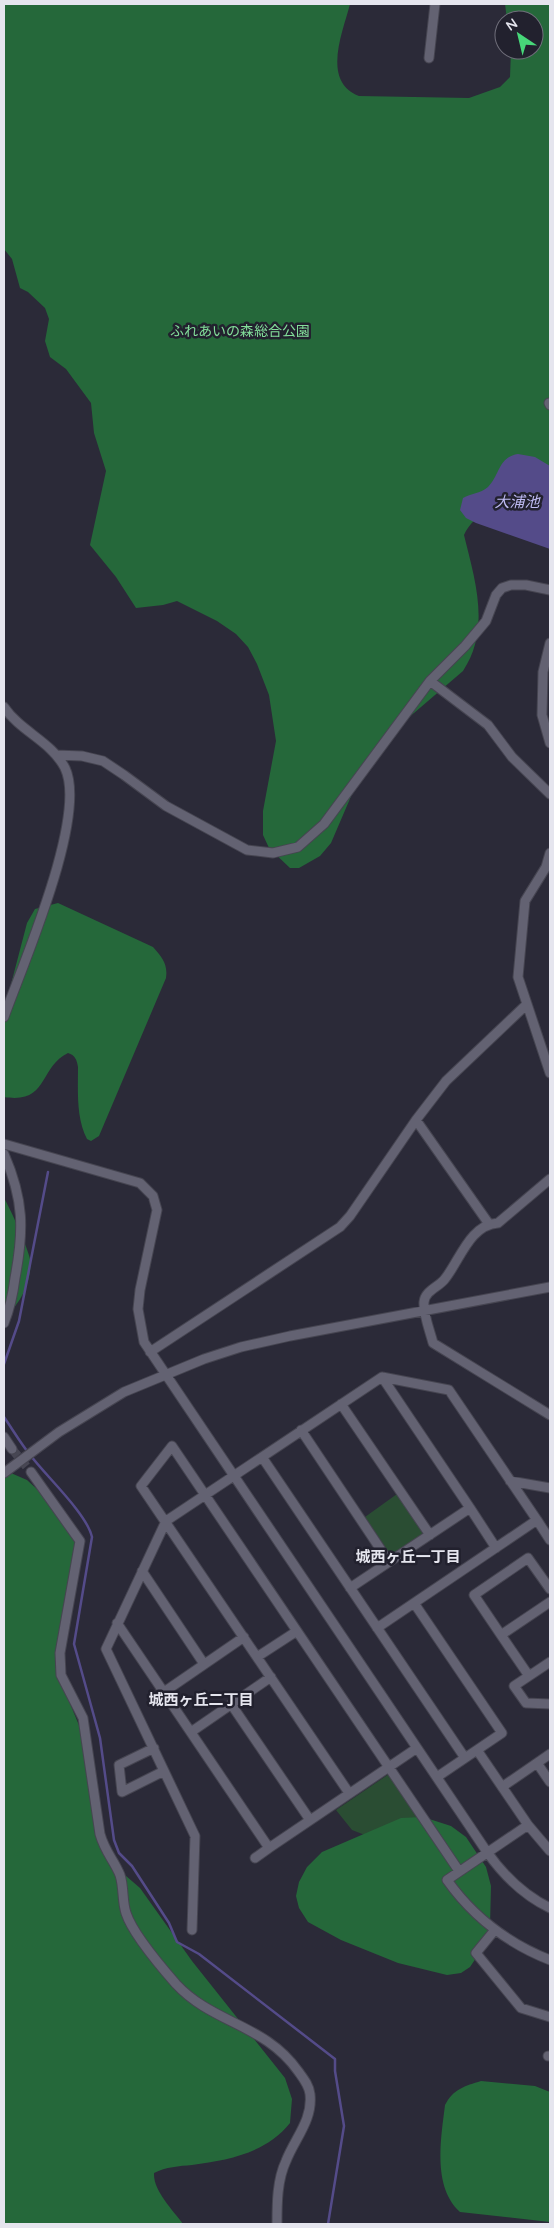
<svg xmlns="http://www.w3.org/2000/svg" width="554" height="2228" font-family="Quicksand,'Noto Sans JP',sans-serif">
<rect width="100%" height="100%" fill="#2b2a38"/>
<!-- green -->
<path fill="#2a4d33" d="M 397,1494 L 423,1532 L 422,1535 L 393,1555 L 390,1554 L 365,1517 Z
M 389,1774 L 433,1843 L 393,1846 L 352,1830 L 336,1810 Z"/>
<!-- forest -->
<path fill="#25683a" d="M 4,4 L 350,4 C 343,32 321,81 359,96 L 469,98 L 500,87 L 510,77 L 511,50 L 534,50 L 534,20 L 507,20 L 505,4 L 550,4 L 550,481 C 523,494 476,507 464,535 C 475,580 491,629 463,671 L 407,719 L 364,766 L 331,843 L 320,856 L 299,868 L 290,868 L 269,848 L 263,835 L 263,811 L 276,741 L 269,695 L 257,664 L 248,647 L 236,634 L 217,621 L 177,601 L 163,605 L 136,608 L 116,577 L 90,545 L 106,471 L 94,433 L 91,403 L 66,369 L 50,357 L 45,341 L 49,319 L 45,308 L 28,292 L 20,288 L 12,259 L 4,249 Z
M 58,903 L 153,947 C 162,957 168,964 166,978 L 99,1136 L 91,1141 L 87,1139 C 76,1118 78,1090 78,1067 C 77,1060 75,1055 68,1053 C 38,1068 49,1104 4,1097 L 4,1011 L 27,923 L 35,909 Z
M 4,1198 C 10,1208 28,1248 30,1259 C 33,1279 20,1306 4,1317 Z
M 4,1470 L 27,1480 L 40,1492 L 78,1543 L 67,1609 L 62,1684 L 85,1740 L 98,1836 L 111,1863 L 140,1888 L 192,1961 L 285,2078 L 292,2099 L 290,2123 C 266,2153 229,2160 192,2165 C 179,2166 166,2167 154,2173 C 153,2191 173,2210 183,2224 L 4,2224 Z
M 423,1817 L 451,1826 L 466,1837 L 486,1867 L 491,1886 L 490,1926 L 476,1958 L 470,1967 L 461,1973 L 447,1975 L 398,1963 L 341,1940 L 308,1922 L 299,1908 L 296,1896 L 299,1882 L 307,1867 L 322,1852 L 401,1818 Z
M 481,2081 L 535,2086 L 550,2092 L 550,2222 L 460,2212 C 432,2187 441,2138 445,2105 C 453,2089 465,2086 481,2081 Z"/>
<!-- water -->
<path fill="#544b89" d="M 518,454 L 535,457 L 550,466 L 550,549 L 476,523 L 466,518 L 460,510 L 463,498 C 471,493 480,494 488,487 C 500,475 498,457 518,454 Z"/>
<g fill="none" stroke-linecap="round" stroke-linejoin="round">
<!-- stream -->
<path stroke="#544b89" stroke-width="2.5" d="M 4,1364 L 19,1321 L 48,1172
M 4,1417 C 13,1430 21,1444 31,1456 C 46,1476 87,1514 92,1537 L 74,1644 L 100,1738 L 114,1840 L 119,1853 L 132,1866 L 169,1923 L 177,1942 L 199,1954 L 335,2059 L 335,2071 L 344,2126 L 328,2224"/>
<!-- minor-tunnel -->
<path stroke="#474653" stroke-width="9" stroke-dasharray="9 4.5" stroke-linecap="butt" d="M 12,1449 L 31,1472"/>
<!-- minor casing -->
<g stroke="#464551" stroke-width="11">
<path id="minor" d="M 429,58 L 435,4
M 549,403 L 550,405
M 550,643 L 543,672 L 542,715 L 550,743
M 430,681 L 488,725 L 512,757 L 550,794
M 4,707 C 21,732 51,741 65,768 C 88,816 22,966 4,1017
M 56,755 L 82,756 L 103,761 L 124,775 L 166,806 L 247,850 L 273,853 L 298,847 L 324,824 L 430,681 L 465,646 L 486,621 L 496,595 L 502,588 L 511,585 L 526,585 L 550,590
M 550,853 L 546,867 L 525,901 L 518,977 L 550,1073
M 416,1120 L 489,1224
M 4,1144 L 140,1183 L 153,1196 L 157,1210 L 140,1290 L 138,1309 L 144,1342 L 487,1852 C 504,1876 523,1895 550,1908
M 4,1154 C 24,1200 24,1230 15,1278 C 13,1294 10,1308 4,1323
M 550,1179 L 498,1223 C 469,1225 460,1261 444,1280 C 438,1287 425,1291 424,1302 C 423,1314 430,1331 433,1343 L 550,1415
M 150,1352 L 340,1227 L 350,1216 L 416,1120 L 446,1081 L 526,1005
M 382,1377 L 470,1508
M 341,1404 L 430,1535
M 301,1430 L 389,1562
M 4,1437 L 12,1449
M 262,1457 L 465,1758
M 31,1472 L 80,1541 L 60,1653 L 61,1675 L 83,1718 L 100,1834 C 105,1852 114,1860 120,1875 C 124,1887 122,1901 126,1913 C 132,1932 162,1968 176,1984 C 213,2024 265,2024 298,2071 C 303,2078 309,2085 310,2094 C 313,2120 295,2138 286,2161 C 277,2180 277,2204 277,2224
M 4,1473 L 59,1432 L 124,1392 L 204,1359 L 241,1347 L 290,1336 L 550,1287
M 510,1481 L 550,1488
M 537,1520 L 550,1540
M 142,1571 L 204,1664
M 350,1588 L 470,1508 L 496,1548
M 550,1589 L 528,1558 L 474,1595 L 501,1635 L 550,1602
M 414,1603 L 502,1733 L 437,1777
M 117,1623 L 269,1848 L 417,1748
M 501,1635 L 529,1676
M 257,1657 L 297,1631
M 550,1662 L 514,1686 L 526,1703 L 550,1704
M 164,1692 L 244,1637
M 231,1704 L 310,1820
M 191,1732 L 271,1677
M 154,1748 L 119,1765 L 122,1792 L 164,1771
M 477,1750 L 528,1825 L 550,1851
M 537,1763 L 550,1782
M 502,1787 L 550,1754
M 349,1793 L 141,1486 L 172,1446 L 459,1871
M 528,1825 L 447,1880 C 474,1918 507,1943 550,1960
M 255,1858 L 269,1848
M 192,1930 L 195,1836 L 106,1649 L 166,1521 L 382,1377 L 449,1390 L 537,1520 L 377,1628
M 494,1931 L 476,1953 L 521,2008 L 550,2017
M 548,2056 L 550,2056"/>
</g>
<!-- minor -->
<use href="#minor" stroke="#636272" stroke-width="9"/>
</g>
<g text-anchor="middle" stroke-width="5" stroke-linejoin="round" paint-order="stroke">
<!-- park labels -->
<g font-size="14" fill="#83de9a" stroke="#22212e">
<text x="240" y="336">ふれあいの森総合公園</text>
</g>
<!-- water labels -->
<g font-size="15" font-style="italic" fill="#bfbbf3" stroke="#22212e">
<text x="517" y="507">大浦池</text>
</g>
<!-- neighbourhood labels -->
<g font-size="15" font-weight="bold" fill="#e5e5ee" stroke="#22212e">
<text x="408" y="1562">城西ヶ丘一丁目</text>
<text x="201" y="1705">城西ヶ丘二丁目</text>
</g>
</g>
<!-- border -->
<rect width="554" height="2228" fill="none" stroke="#e5e5ee" stroke-width="10"/>
<!-- north arrow -->
<g transform="translate(519 35) rotate(325)"><circle r="24" fill="#22212e" stroke="#706f7b"/>
<path d="M0-4L9 19L0 12L-9 19Z" fill="#47d779"/>
<text y="-8" font-size="14" font-weight="bold" text-anchor="middle" fill="#e5e5ee">N</text>
</g>
</svg>
